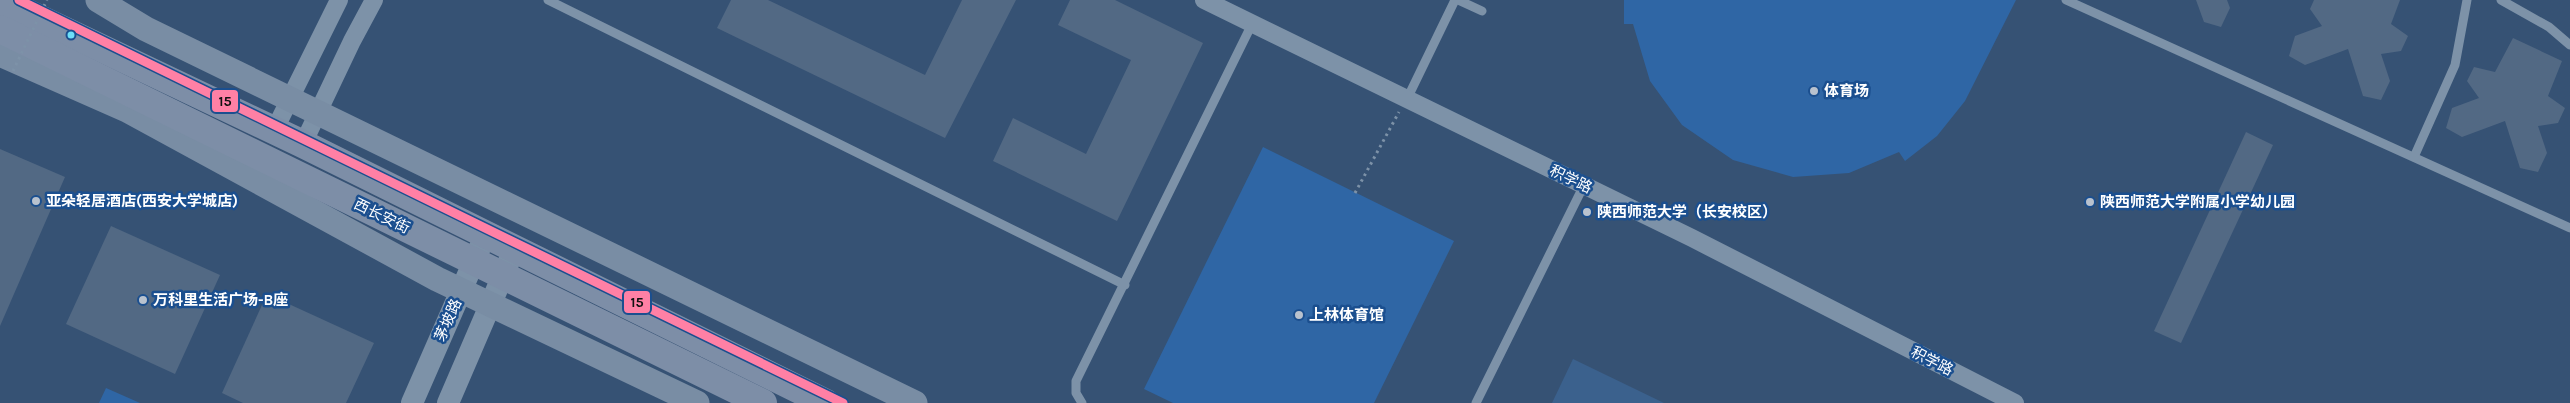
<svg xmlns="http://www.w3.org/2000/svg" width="2570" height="403" font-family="Karla,'Noto Sans SC',sans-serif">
  <rect width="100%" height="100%" fill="#365274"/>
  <g fill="#2f66a5">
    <polygon points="1624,0 2016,0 1965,101 1937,136 1905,161 1899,152 1849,173 1793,177 1733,160 1682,125 1650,81 1633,24 1624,24"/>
    <polygon points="1263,147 1454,241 1374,403 1173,403 1144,389"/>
    <polygon points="106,388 140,403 99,403"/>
  </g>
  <polygon fill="#3b618d" points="1573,359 1664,403 1552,403"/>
  <g fill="#526984">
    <polygon points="731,0 768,0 925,75 962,0 1016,0 945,138 717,28"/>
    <polygon points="1070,0 1115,0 1203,43 1117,221 993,161 1013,118 1086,154 1131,60 1058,25"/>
    <polygon points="2196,0 2227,0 2230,8 2221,27 2204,22"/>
    <polygon points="2314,0 2400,0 2391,24 2408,36 2401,51 2381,54 2390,81 2381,100 2363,96 2348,49 2305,65 2289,56 2295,36 2322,26 2310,9"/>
    <polygon points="2513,38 2562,61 2548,96 2565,108 2558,123 2538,126 2547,153 2538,172 2520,168 2505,121 2462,137 2446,128 2452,108 2479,98 2467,81 2474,67 2495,72"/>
    <polygon points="2246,132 2273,145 2181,343 2154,331"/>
    <polygon points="0,149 65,177 0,326"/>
    <polygon points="111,226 220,275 175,374 66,324"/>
    <polygon points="267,294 374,343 346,403 243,403 222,393"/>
  </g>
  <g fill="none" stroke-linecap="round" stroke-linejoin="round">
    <polyline stroke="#7d92a8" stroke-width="3" stroke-dasharray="2.5 4" stroke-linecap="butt" points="1355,193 1399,112"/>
    <g stroke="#7d92a8" stroke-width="9">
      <polyline points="548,0 1125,285"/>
      <polyline points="1458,0 1482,11"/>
      <polyline points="2066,0 2570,228"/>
      <polyline points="2501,0 2549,27 2570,45"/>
      <polyline points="1407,99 1455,0"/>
      <polyline points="2414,157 2455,65 2467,0"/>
      <polyline points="1082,403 1076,393 1076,381 1252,24"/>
      <polyline points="1476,403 1584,185"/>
    </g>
    <g stroke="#7d92a8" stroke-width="18">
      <polyline points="1204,0 1692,238 2015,403"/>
      <polyline points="274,131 339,0"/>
      <polyline points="303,144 352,41 374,0"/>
    </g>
    <g stroke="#7d92a8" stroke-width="22">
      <polyline points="412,403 485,236"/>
      <polyline points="448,403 510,259"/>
    </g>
    <g stroke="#798da4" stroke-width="25">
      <polyline points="98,0 146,29 915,403"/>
      <polyline points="0,54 127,110 437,279 697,403"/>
    </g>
    <g stroke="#7d8ea7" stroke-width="28">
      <polyline points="0,0 303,144 826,403"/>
      <polyline points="0,29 763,403"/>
    </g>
    <polyline stroke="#7d92a8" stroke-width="3" stroke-dasharray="2.5 4" stroke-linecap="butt" points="13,71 47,0"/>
    <g stroke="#1b4f8f" stroke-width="12">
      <polyline id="metro-1" points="19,0 843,403"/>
    </g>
    <use href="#metro-1" stroke="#ff80a5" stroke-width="9"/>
  </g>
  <circle fill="#6ddff8" stroke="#1b4f8f" stroke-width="2" cx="71" cy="35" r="4.5"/>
  <g fill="#b9c2ce" stroke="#1b4f8f" stroke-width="2">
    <circle cx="1814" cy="91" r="5"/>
    <circle cx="36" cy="201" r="5"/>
    <circle cx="2090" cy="202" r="5"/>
    <circle cx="1587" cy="212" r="5"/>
    <circle cx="143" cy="300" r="5"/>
    <circle cx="1299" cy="315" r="5"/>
  </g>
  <g text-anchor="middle" stroke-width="5" stroke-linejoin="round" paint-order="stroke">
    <g font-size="15" font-weight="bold" fill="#fff" stroke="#1b4f8f" text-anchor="start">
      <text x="1824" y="96">体育场</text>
      <text x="46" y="206">亚朵轻居酒店(西安大学城店)</text>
      <text x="2100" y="207">陕西师范大学附属小学幼儿园</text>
      <text x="1597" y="217">陕西师范大学（长安校区）</text>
      <text x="153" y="305">万科里生活广场-B座</text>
      <text x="1309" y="320">上林体育馆</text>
    </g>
    <g font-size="15" fill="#fff" stroke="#1b4f8f">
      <text transform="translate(1571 179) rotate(26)" y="5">积学路</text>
      <text transform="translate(382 216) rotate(26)" y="5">西长安街</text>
      <text transform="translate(448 320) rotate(-66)" y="5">茅坡路</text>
      <text transform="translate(1932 361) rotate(27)" y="5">积学路</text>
    </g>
  </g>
  <g stroke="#1b4f8f" stroke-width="2">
    <rect x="211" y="89" width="28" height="24" rx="5" fill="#ff80a5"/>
    <rect x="623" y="290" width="28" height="24" rx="5" fill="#ff80a5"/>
  </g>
  <g font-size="14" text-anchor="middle" font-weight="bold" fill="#111">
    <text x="225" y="106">15</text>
    <text x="637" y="307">15</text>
  </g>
</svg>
